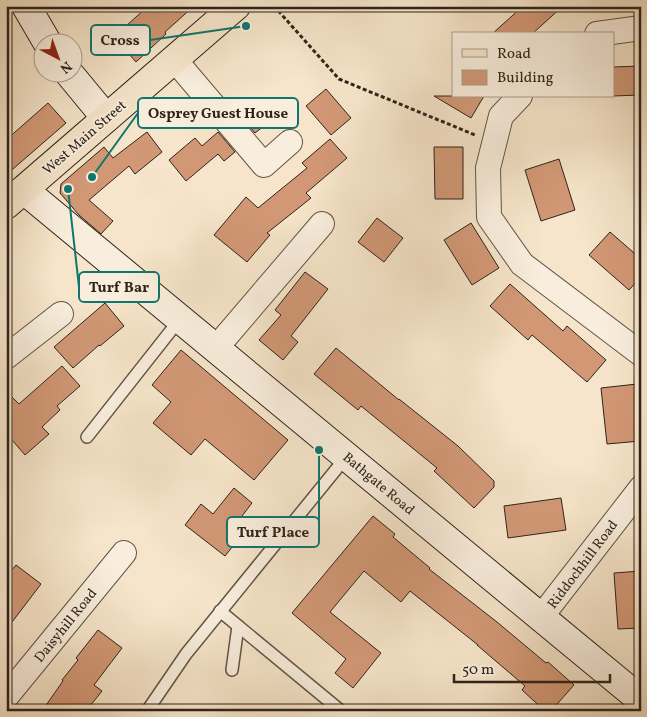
<svg xmlns="http://www.w3.org/2000/svg" width="647" height="717" font-family="Vollkorn,serif">
  <rect width="100%" height="100%" fill="#f6e5ca"/>
  <filter id="stains"><feTurbulence type="fractalNoise" baseFrequency=".004" numOctaves="4"/><feColorMatrix values="0 0 0 0 .2 0 0 0 0 .09 0 0 0 0 .02 0 0 0 .5 -.17"/></filter>
  <radialGradient id="worn" r=".72"><stop offset=".6" stop-color="#630" stop-opacity="0"/><stop offset="1" stop-color="#630" stop-opacity=".3"/></radialGradient>
  <g fill="#d29876" stroke="#2e231b">
    <polygon points="148,6 194,6 165,32 166,34 136,62 114,37"/>
    <polygon points="523,6 563,6 532,34 492,34"/>
    <polygon points="641,66 641,95 613,96 613,67"/>
    <polygon points="326,89 351,118 331,135 306,106"/>
    <polygon points="434,96 484,96 471,118"/>
    <polygon points="48,103 66,123 6,175 6,140"/>
    <polygon points="247,107 264,126 255,133 239,114"/>
    <polygon points="147,132 162,152 135,174 129,166 89,200 113,221 101,234 79,215 60,193 61,184 104,147 113,158"/>
    <polygon points="218,132 235,152 224,161 218,154 186,181 169,160 195,138 202,146"/>
    <polygon points="330,139 347,158 306,193 311,198 267,233 270,235 247,262 214,235 246,197 258,208 307,168 302,163"/>
    <polygon points="434,147 463,147 463,199 435,199"/>
    <polygon points="559,159 575,210 541,221 525,170"/>
    <polygon points="377,218 403,238 384,262 358,242"/>
    <polygon points="471,223 499,268 472,285 444,240"/>
    <polygon points="610,232 641,259 641,277 629,290 589,255"/>
    <polygon points="305,272 328,289 291,336 298,342 283,360 259,340 281,315 275,310"/>
    <polygon points="510,284 563,331 567,326 606,360 587,382 532,335 528,340 490,306"/>
    <polygon points="105,303 124,326 100,346 99,345 73,368 54,347"/>
    <polygon points="336,348 399,400 399,399 458,446 494,481 494,487 474,508 434,471 437,468 361,406 358,410 314,374"/>
    <polygon points="181,350 288,440 254,480 205,439 191,455 153,423 171,402 152,385"/>
    <polygon points="62,366 80,386 57,406 60,410 42,427 49,434 25,455 6,433 6,391 19,404"/>
    <polygon points="637,384 641,421 641,441 607,444 601,388"/>
    <polygon points="234,488 252,503 232,529 241,536 225,556 185,525 201,504 213,514"/>
    <polygon points="561,498 566,530 508,538 504,506"/>
    <polygon points="373,516 395,534 393,537 430,568 429,569 497,622 546,663 548,662 574,685 551,711 545,711 522,690 525,686 477,645 478,645 410,591 401,602 364,571 330,612 381,653 353,688 335,673 346,659 292,613"/>
    <polygon points="16,565 41,584 6,630 6,577"/>
    <polygon points="641,571 641,628 618,629 614,573"/>
    <polygon points="98,630 122,648 94,685 102,691 86,711 42,711 63,681 62,680 78,660 76,658"/>
  </g>
  <g fill="none" stroke-linecap="round" stroke-linejoin="round">
    <g stroke="#605447" stroke-width="14">
      <g id="lane">
        <polyline points="87,437 180,319"/>
        <polyline points="220,611 341,711"/>
        <polyline points="232,670 238,626"/>
        <polyline points="147,711 186,654 347,456"/>
      </g>
    </g>
    <g stroke="#605447" stroke-width="26">
      <g id="street">
        <polyline points="597,34 641,28"/>
        <polyline points="174,59 264,165 290,142"/>
        <polyline points="520,96 501,116 488,168 489,217 522,264 641,354"/>
        <polyline points="216,348 322,224"/>
        <polyline points="6,357 61,314"/>
        <polyline points="541,617 641,488"/>
        <polyline points="6,697 124,553"/>
      </g>
    </g>
    <g stroke="#2e231b" stroke-width="30">
      <g id="secondary">
        <polyline points="26,6 47,42"/>
        <polyline points="68,72 106,118"/>
        <polyline points="24,190 641,700"/>
      </g>
    </g>
    <g stroke="#2e231b" stroke-width="30">
      <polyline id="primary" points="6,205 236,6"/>
    </g>
    <polyline stroke="#2e231b" stroke-width="3" stroke-dasharray="4 2.5" stroke-linecap="butt" points="274,6 339,79 475,135"/>
    <use href="#lane" stroke="#f9eedd" stroke-width="11"/>
    <use href="#street" stroke="#f9eedd" stroke-width="24"/>
    <use href="#secondary" stroke="#f9eedd" stroke-width="28"/>
    <use href="#primary" stroke="#f6e5ca" stroke-width="28"/>
  </g>
  <g text-anchor="middle" stroke-width="4" stroke-linejoin="round" paint-order="stroke">
    <g font-size="14" fill="#2e231b" stroke="#f9eedd">
      <text transform="translate(84 137) rotate(-41)" y="5">West Main Street</text>
      <text transform="translate(379 483) rotate(40)" y="5">Bathgate Road</text>
      <text transform="translate(582 564) rotate(-53)" y="5">Riddochhill Road</text>
      <text transform="translate(65 625) rotate(-51)" y="5">Daisyhill Road</text>
    </g>
  </g>
  <path fill="none" stroke="#0f766e" stroke-width="2" d="M246 26L150 40M92 177L138 113M68 189L79 287M319 450L319 532"/>
  <g fill="#0f766e" stroke="#f9eedd" stroke-width="2">
    <circle cx="246" cy="26" r="5"/>
    <circle cx="92" cy="177" r="5"/>
    <circle cx="68" cy="189" r="5"/>
    <circle cx="319" cy="450" r="5"/>
  </g>
  <g fill="#f9eedd" stroke="#0f766e" stroke-width="2">
    <rect x="91" y="25" width="59" height="30" rx="5"/>
    <rect x="138" y="98" width="160" height="30" rx="5"/>
    <rect x="79" y="272" width="80" height="30" rx="5"/>
    <rect x="227" y="517" width="92" height="30" rx="5"/>
  </g>
  <g font-size="15" text-anchor="middle" font-weight="bold" fill="#2e231b">
    <text x="120" y="45">Cross</text>
    <text x="218" y="118">Osprey Guest House</text>
    <text x="119" y="292">Turf Bar</text>
    <text x="273" y="537">Turf Place</text>
  </g>
  <rect width="647" height="717" fill="none" stroke="#f6e5ca" stroke-width="25"/>
  <rect x="8" y="8" width="632" height="702" fill="none" stroke="#2e231b" stroke-width="2.5"/>
  <rect x="12" y="12" width="622" height="692" fill="none" stroke="#2e231b"/>
  <rect x="452" y="32" width="162" height="65" fill="#f9eedd" stroke="#a89d8f"/>
  <rect x="462" y="49" width="25" height="8" fill="#f6e5ca" stroke="#a89d8f"/>
  <text x="497" y="58" font-size="15" fill="#2e231b">Road</text>
  <rect x="462" y="70" width="25" height="15" fill="#d29876" stroke="#a89d8f"/>
  <text x="497" y="82" font-size="15" fill="#2e231b">Building</text>
  <g transform="translate(58 58) rotate(139)"><circle r="24" fill="#f9eedd" stroke="#a89d8f"/>
  <path d="M0-4L9 19L0 12L-9 19Z" fill="#8f2418"/>
  <text y="-8" font-size="14" font-weight="bold" text-anchor="middle" fill="#2e231b">N</text>
  </g>
  <path d="M454 674v8h156v-8" fill="none" stroke="#2e231b" stroke-width="2.5"/>
  <text x="462" y="674" font-size="15" fill="#2e231b" stroke="#f9eedd" stroke-width="4" paint-order="stroke">50 m</text>
  <rect width="100%" height="100%" filter="url(#stains)"/>
  <rect width="100%" height="100%" fill="url(#worn)"/>
</svg>
